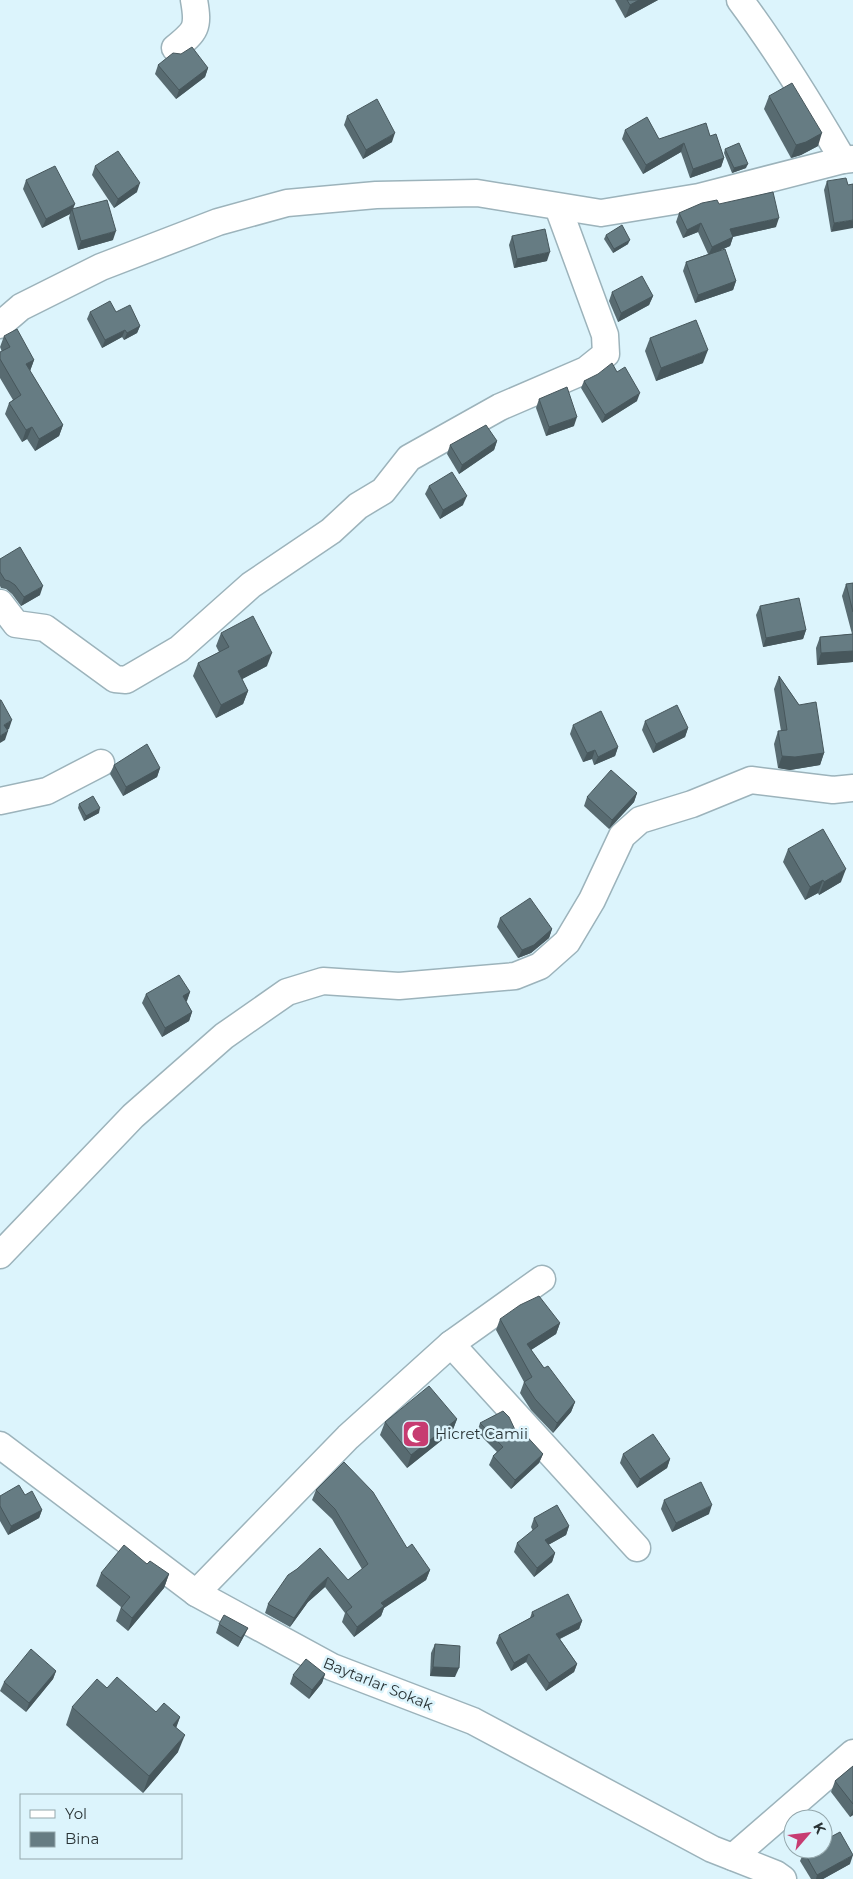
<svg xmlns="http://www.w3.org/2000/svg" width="853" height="1879" font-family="Montserrat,sans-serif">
  <rect width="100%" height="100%" fill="#dcf4fc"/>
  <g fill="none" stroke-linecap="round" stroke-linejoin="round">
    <g stroke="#9cb3bb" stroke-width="29">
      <g id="minor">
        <path d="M740,0c38,51 71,105 103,160"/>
        <path d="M175,48c21,-17 24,-20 19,-48"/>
        <polyline points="0,325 21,307 101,267 218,222 287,203 376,195 477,193 601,213 699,197 843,160 853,159"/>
        <polyline points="0,603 16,624 45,628 115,679 126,680 179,649 251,585 331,531 358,506 383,491 409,458 500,407 586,370 606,354 605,335 558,207"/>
        <polyline points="0,801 47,791 101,763"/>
        <polyline points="0,1255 133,1116 224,1036 287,992 323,981 399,986 515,976 540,966 567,942 592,900 622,836 640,820 692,804 751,780 833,790 853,788"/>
        <polyline points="451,1344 637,1548"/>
        <polyline points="0,1445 196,1593 332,1667 473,1721 712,1849 776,1874 783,1879"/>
        <polyline points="196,1593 348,1437 451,1344 542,1279"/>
        <polyline points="733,1857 853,1753"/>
      </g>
    </g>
    <use href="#minor" stroke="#fff" stroke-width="26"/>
  </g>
  <g fill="#586b71">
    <polygon points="615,0 658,0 625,18"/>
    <polygon points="158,65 208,68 205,77 176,99 155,74"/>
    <polygon points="769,96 818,146 801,155 791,158 764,109"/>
    <polygon points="347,116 392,142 363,159 344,125"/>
    <polygon points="625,130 659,139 710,136 724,158 721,167 690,178 681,152 643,174 622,139"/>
    <polygon points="725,149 746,168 732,173 724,153"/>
    <polygon points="95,166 137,192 114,208 92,175"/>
    <polygon points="26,180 75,204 73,209 113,240 78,250 69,218 70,214 42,228 23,189"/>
    <polygon points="827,181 848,185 853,184 831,232 824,190"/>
    <polygon points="719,204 776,227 733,237 730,246 720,250 736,281 733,290 695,303 683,271 686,262 708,254 698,232 683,238 676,222 679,213"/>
    <polygon points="606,235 628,244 613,253 604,239"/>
    <polygon points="512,236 547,261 514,268 509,245"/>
    <polygon points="612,292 653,296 649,305 618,322 609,301"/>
    <polygon points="90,312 140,326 137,333 124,340 122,337 102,348 87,319"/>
    <polygon points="4,336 34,360 30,371 63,425 59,436 35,451 27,439 22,442 5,414 9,403 13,400 0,378 0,352 2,352 0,347"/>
    <polygon points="650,338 703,363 656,381 645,351"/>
    <polygon points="617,372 637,401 602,423 581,388 584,381"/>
    <polygon points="539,399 574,426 546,436 536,408"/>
    <polygon points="497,441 494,450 459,474 447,454 450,445"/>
    <polygon points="429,486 463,505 440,519 425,494"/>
    <polygon points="0,559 40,595 21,606 12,594 6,589 1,588 0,586"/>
    <polygon points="853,583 853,662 817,665 816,648 820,637 852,634 842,596 846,584"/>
    <polygon points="760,606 806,630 803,639 763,647 756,615"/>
    <polygon points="221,633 267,666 242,679 248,691 243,704 216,718 193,676 198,663 219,652 216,646"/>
    <polygon points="779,676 799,705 824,753 820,765 790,770 778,768 774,744 778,731 781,731 774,689"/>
    <polygon points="645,721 688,728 685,737 653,753 642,730"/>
    <polygon points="573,725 618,747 615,756 594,765 592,759 583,762 570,734"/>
    <polygon points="114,765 160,768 157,777 123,796 110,774"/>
    <polygon points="637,793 634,802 609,829 584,806 587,797"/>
    <polygon points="79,804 99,813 84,821 78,808"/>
    <polygon points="788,849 841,882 819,895 818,893 805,900 783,862"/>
    <polygon points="500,918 552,929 549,938 531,953 518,958 497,927"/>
    <polygon points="190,992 186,1002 192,1012 189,1021 162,1037 142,1003 146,994"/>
    <polygon points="500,1319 560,1323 556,1334 531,1350 544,1368 575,1402 571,1412 553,1433 531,1410 520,1393 524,1382 496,1330"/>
    <polygon points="457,1419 452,1432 407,1468 380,1435 385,1422"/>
    <polygon points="480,1423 517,1434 543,1454 539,1463 511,1489 489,1465 493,1456 497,1452 477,1432"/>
    <polygon points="623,1454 670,1459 667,1468 637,1488 620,1463"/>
    <polygon points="316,1490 407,1548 430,1570 426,1580 384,1608 381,1616 354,1637 342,1622 345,1613 325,1587 308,1602 290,1627 265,1613 268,1604 297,1569 348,1580 362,1569 332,1519 312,1500"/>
    <polygon points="25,1495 42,1510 39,1518 8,1535 0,1521 0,1496"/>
    <polygon points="664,1500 709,1514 672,1532 661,1509"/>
    <polygon points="534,1518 569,1526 566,1535 548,1545 555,1553 552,1562 534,1577 514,1552 517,1543 533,1531 531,1527"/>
    <polygon points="147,1564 169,1574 164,1588 128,1631 116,1621 121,1607 96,1586 101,1573"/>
    <polygon points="532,1612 582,1621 579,1629 560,1639 577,1664 574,1672 546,1691 526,1662 511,1671 496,1643 499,1635 530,1618"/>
    <polygon points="219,1624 248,1628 244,1636 238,1647 216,1633"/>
    <polygon points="435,1644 455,1677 430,1676 431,1653"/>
    <polygon points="56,1671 53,1679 26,1712 0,1691 4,1682"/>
    <polygon points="325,1674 322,1683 309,1699 290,1684 293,1675"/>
    <polygon points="107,1688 156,1712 180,1717 176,1727 178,1752 143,1793 66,1725 72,1707"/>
    <polygon points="853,1766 853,1815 850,1817 831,1792 835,1781"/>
    <polygon points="804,1852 850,1864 823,1879 811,1879 800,1861"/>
  </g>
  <g fill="#47575c">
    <polygon points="639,0 658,0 625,18 630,5"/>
    <polygon points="208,68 205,77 176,99 179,90"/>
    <polygon points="395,133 392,142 363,159 366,150"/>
    <polygon points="822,133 818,146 801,155 791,158 796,145"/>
    <polygon points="684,143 681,152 643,174 646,165"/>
    <polygon points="724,158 721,167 690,178 693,169"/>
    <polygon points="748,164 746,168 732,173 734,168"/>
    <polygon points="140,183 137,192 114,208 118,199"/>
    <polygon points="75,204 70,214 42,228 46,219"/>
    <polygon points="779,218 776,227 727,238 730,229"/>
    <polygon points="853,220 853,228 831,232 834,223"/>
    <polygon points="701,223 698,232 683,238 687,230"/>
    <polygon points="116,231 113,240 78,250 81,241"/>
    <polygon points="733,237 730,246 708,256 712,247"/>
    <polygon points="630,240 628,244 613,253 614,249"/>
    <polygon points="550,252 547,261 514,268 517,259"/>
    <polygon points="736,281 733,290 695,303 698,295"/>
    <polygon points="653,296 649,305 618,322 621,313"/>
    <polygon points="140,326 137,333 124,340 127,333"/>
    <polygon points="125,330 122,337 102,348 105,340"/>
    <polygon points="708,350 703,363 656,381 661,368"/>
    <polygon points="34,360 30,371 26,364"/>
    <polygon points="640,393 637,401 602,423 605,415"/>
    <polygon points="577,417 574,426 546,436 549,427"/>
    <polygon points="63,425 59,436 35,451 39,439"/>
    <polygon points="32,427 27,439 22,442 26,430"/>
    <polygon points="497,441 494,450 459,474 462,465"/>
    <polygon points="467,496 463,505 440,519 443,510"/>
    <polygon points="43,586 40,595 21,606 24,597"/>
    <polygon points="806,630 803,639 763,647 766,638"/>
    <polygon points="853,651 853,662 817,665 821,653"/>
    <polygon points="272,653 267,666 233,684 238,671"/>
    <polygon points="248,691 243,704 216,718 221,705"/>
    <polygon points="12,720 9,729 1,734 4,725"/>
    <polygon points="688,728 685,737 653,753 656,744"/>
    <polygon points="8,731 5,740 0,743 0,736"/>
    <polygon points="618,747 615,756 594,765 598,757"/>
    <polygon points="595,750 592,759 583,762 587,753"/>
    <polygon points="824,753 820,765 790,770 778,768 782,756"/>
    <polygon points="160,768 157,777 123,796 126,787"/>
    <polygon points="637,793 634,802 609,829 612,820"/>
    <polygon points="100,808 99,813 84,821 86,816"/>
    <polygon points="846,869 841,882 819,895 824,882"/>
    <polygon points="823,880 818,893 805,900 810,887"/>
    <polygon points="552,929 549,938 531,953 518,958 522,950"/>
    <polygon points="190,992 187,1001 180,1005 183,996"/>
    <polygon points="192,1012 189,1021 162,1037 165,1028"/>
    <polygon points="560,1323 556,1334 523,1355 527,1344"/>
    <polygon points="575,1402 571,1412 553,1433 557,1423"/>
    <polygon points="457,1419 452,1432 407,1468 411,1455"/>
    <polygon points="543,1454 539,1463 511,1489 515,1480"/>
    <polygon points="670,1459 667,1468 637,1488 640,1479"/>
    <polygon points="712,1505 709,1514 672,1532 676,1523"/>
    <polygon points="42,1510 39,1518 8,1535 11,1526"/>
    <polygon points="569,1526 566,1535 541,1549 545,1540"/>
    <polygon points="555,1553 552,1562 534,1577 537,1568"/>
    <polygon points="430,1570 426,1580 384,1608 381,1616 354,1637 357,1627 381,1603"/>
    <polygon points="169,1574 164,1588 128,1631 132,1618"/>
    <polygon points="328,1577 325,1587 308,1602 290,1627 294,1618 312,1592"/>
    <polygon points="582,1621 579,1629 553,1642 556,1634"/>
    <polygon points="248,1628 244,1636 238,1647 241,1638"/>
    <polygon points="529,1654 526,1662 511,1671 514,1663"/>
    <polygon points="577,1664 574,1672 546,1691 549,1683"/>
    <polygon points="433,1667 459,1668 455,1677 430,1676"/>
    <polygon points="56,1671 53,1679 26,1712 29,1703"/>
    <polygon points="325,1674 322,1683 309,1699 312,1690"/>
    <polygon points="180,1717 174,1734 173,1725"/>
    <polygon points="185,1735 178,1752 143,1793 149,1776"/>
    <polygon points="853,1809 853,1815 850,1817"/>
    <polygon points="853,1855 850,1864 823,1879 816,1879 817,1875"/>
  </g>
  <g fill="#667c83" stroke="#47575c">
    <polygon points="627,0 639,0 630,5"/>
    <polygon points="192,47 208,68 179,90 158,65 173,53 181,54"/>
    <polygon points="792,83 822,133 806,142 796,145 769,96"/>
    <polygon points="377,99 395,133 366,150 347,116"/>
    <polygon points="647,117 659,139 706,123 710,136 716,134 724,158 693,169 684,143 646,165 625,130"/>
    <polygon points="739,143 748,164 734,168 725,149"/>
    <polygon points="118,151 140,183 118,199 95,166"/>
    <polygon points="55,166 75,204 46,219 26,180"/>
    <polygon points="846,178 848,185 853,184 853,220 834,223 827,181"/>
    <polygon points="773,192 779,218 730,229 733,237 712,247 701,223 687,230 679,213 702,203 717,200 719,204"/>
    <polygon points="107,200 116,231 81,241 72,209"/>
    <polygon points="622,225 630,240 614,249 606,235"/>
    <polygon points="545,229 550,252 517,259 512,236"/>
    <polygon points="725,249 736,281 698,295 686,262"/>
    <polygon points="642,276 653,296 621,313 612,292"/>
    <polygon points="110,301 116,312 130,305 140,326 127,333 125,330 105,340 90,312"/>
    <polygon points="696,320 708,350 661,368 650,338"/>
    <polygon points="17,329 34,360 26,364 63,425 39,439 32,427 26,430 9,403 21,395 0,359 0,352 10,347 4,336"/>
    <polygon points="612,363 617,372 625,367 640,393 605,415 584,381 598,374"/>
    <polygon points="567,387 577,417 549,427 539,399"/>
    <polygon points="486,425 497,441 462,465 450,445"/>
    <polygon points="452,472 467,496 443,510 429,486"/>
    <polygon points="20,547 43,586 24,597 15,585 9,581 5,580 0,572 0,559"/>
    <polygon points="853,583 853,612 846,584"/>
    <polygon points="799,598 806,630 766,638 760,606"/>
    <polygon points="253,616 272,653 238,671 248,691 221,705 198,663 229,647 221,633"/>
    <polygon points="853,634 853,651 821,653 820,637"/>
    <polygon points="779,676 799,705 816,702 824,753 795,757 782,756 778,731 787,730"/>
    <polygon points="0,700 1,700 12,720 4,725 8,731 0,736"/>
    <polygon points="677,705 688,728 656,744 645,721"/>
    <polygon points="601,711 618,747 598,757 595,750 587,753 573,725"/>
    <polygon points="147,744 160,768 126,787 114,765"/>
    <polygon points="611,770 637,793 612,820 587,797"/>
    <polygon points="93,796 100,808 86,816 79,804"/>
    <polygon points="823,829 846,869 824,882 823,880 810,887 788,849"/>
    <polygon points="530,898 552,929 534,945 522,950 500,918"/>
    <polygon points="179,975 190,992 183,996 192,1012 165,1028 146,994"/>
    <polygon points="539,1296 560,1323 527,1344 544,1368 548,1366 575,1402 557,1423 535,1399 524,1382 532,1377 500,1319 520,1305"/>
    <polygon points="429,1386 457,1419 411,1455 385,1422"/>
    <polygon points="503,1411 509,1417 517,1434 521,1430 543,1454 515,1480 493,1456 503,1447 480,1423"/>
    <polygon points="653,1434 670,1459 640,1479 623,1454"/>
    <polygon points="344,1462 373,1492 407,1548 412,1544 430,1570 381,1603 384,1606 357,1627 346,1612 352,1607 328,1577 312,1592 294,1618 268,1604 288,1575 297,1569 320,1548 348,1580 368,1564 335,1509 316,1490"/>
    <polygon points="701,1482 712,1505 676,1523 664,1500"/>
    <polygon points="19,1485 25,1495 32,1491 42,1510 11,1526 0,1506 0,1496"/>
    <polygon points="557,1505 569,1526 545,1540 555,1553 537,1568 517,1543 538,1526 534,1518"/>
    <polygon points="124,1545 147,1564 150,1561 169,1574 132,1618 121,1608 130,1597 101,1573"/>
    <polygon points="568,1594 582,1621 556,1634 577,1664 549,1683 529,1654 514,1663 499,1635 534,1616 532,1612"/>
    <polygon points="224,1615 248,1628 241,1638 219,1624"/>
    <polygon points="435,1644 460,1646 459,1668 433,1667"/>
    <polygon points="31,1649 56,1671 29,1703 4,1682"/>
    <polygon points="306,1659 325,1674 312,1690 293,1675"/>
    <polygon points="117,1677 156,1712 164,1703 180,1717 173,1725 185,1735 149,1776 72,1707 97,1679 107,1688"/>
    <polygon points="853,1766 853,1804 835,1781"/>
    <polygon points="840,1832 853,1855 817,1875 804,1852 810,1849 823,1849 823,1841"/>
  </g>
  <defs>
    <g id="mosque-square" transform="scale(1.4375)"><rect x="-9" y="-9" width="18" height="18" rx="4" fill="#c73c71" stroke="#dcf4fc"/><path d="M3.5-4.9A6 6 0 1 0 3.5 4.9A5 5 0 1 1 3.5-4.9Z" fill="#fff"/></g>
  </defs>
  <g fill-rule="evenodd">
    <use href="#mosque-square" x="416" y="1434"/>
  </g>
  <g text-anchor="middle" stroke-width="5" stroke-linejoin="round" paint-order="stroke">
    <g font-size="15" fill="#293335" stroke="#dcf4fc" text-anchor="start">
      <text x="435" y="1439">Hicret Camii</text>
    </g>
    <g font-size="15" fill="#293335" stroke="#dcf4fc">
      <text transform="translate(378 1684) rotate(22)" y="5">Baytarlar Sokak</text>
    </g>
  </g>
  <rect x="20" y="1794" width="162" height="65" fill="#dcf4fc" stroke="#94a7ac"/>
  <rect x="30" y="1810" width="25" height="8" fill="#ffffff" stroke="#94a7ac"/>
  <text x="65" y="1819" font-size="15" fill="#293335">Yol</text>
  <rect x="30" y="1832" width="25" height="15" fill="#667c83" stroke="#94a7ac"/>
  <text x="65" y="1844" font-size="15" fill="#293335">Bina</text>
  <g transform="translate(808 1834) rotate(62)"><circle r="24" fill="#dcf4fc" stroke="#94a7ac"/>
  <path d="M0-4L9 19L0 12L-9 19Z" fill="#c73c71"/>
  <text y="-8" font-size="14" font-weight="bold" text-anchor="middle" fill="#293335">K</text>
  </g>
</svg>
